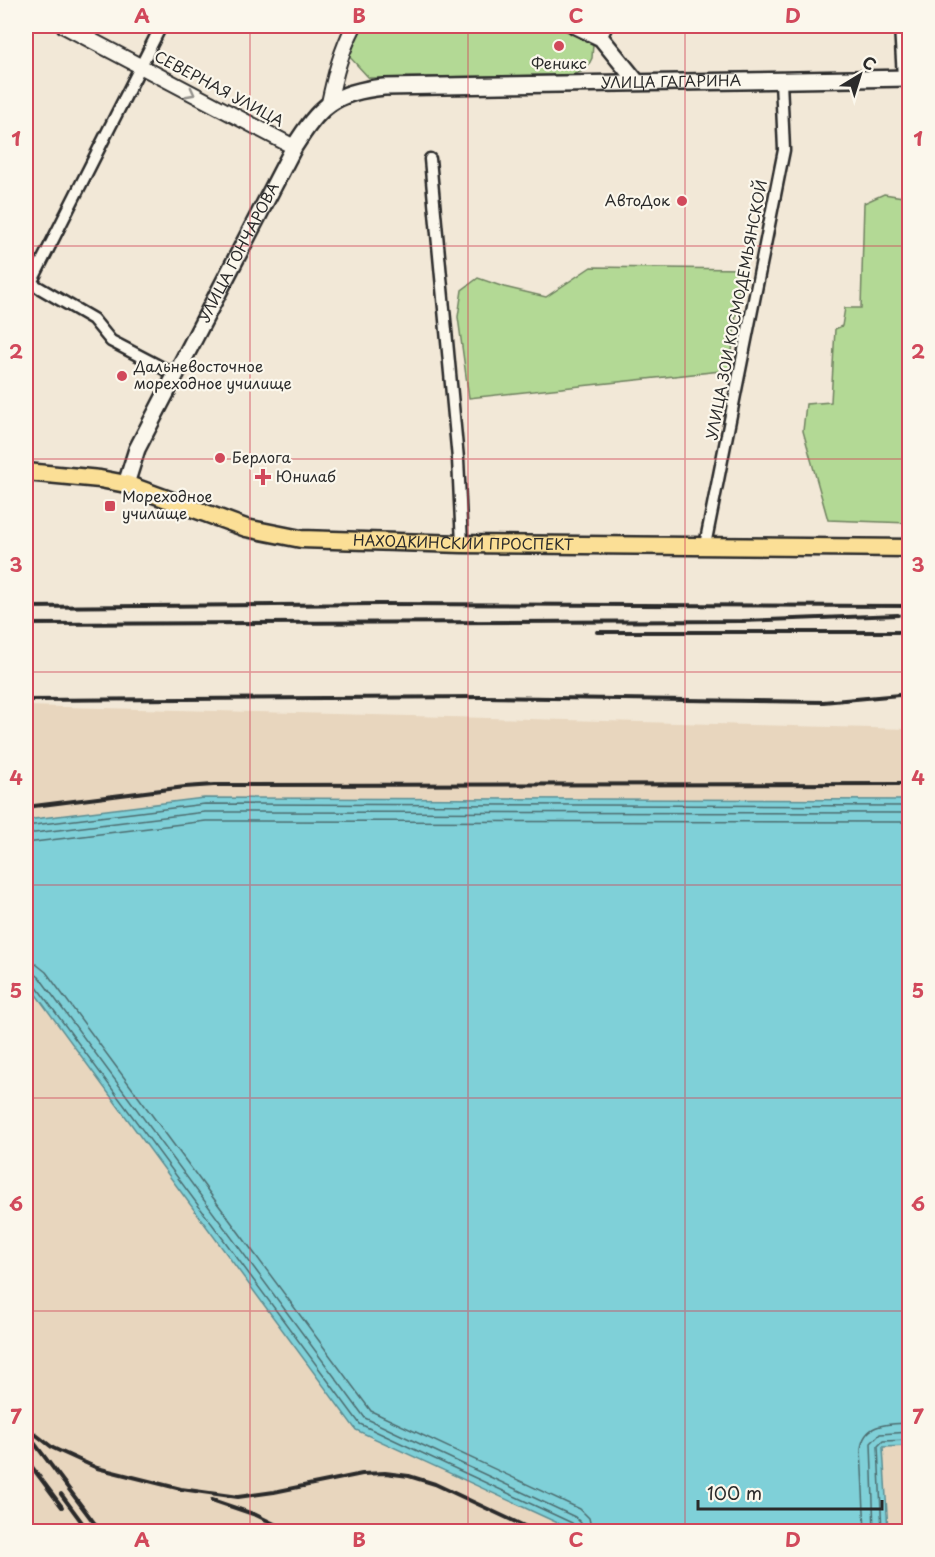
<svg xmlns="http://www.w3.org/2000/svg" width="935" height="1557" font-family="'Playpen Sans',sans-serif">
  <rect width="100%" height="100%" fill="#f2e8d7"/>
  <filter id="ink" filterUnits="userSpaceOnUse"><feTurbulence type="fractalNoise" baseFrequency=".0167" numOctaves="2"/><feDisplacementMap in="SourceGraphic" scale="12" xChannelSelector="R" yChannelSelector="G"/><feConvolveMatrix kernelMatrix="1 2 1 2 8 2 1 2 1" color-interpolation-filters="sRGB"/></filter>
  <g filter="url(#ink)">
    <g fill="#e8d6be">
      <polygon points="26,706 909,729 909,800 204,798 26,820"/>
      <polygon points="26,981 356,1430 575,1531 26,1531"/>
      <polygon points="909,1446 909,1531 888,1531 883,1447"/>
    </g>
    <g fill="#b3d995" stroke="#6f8260" stroke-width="1.5">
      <polygon points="361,26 556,26 593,44 592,58 586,70 572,75 369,78 346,53"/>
      <polygon points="884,194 909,198 909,523 828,520 803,431 806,404 831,402 835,329 842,326 845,308 861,308 864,203"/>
      <polygon points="591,267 741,269 730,370 469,398 458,317 462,290 478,278 504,287 546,297"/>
    </g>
    <polygon fill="#7fd0d8" stroke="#5d8e93" stroke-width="1.5" points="204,798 909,800 910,1446 883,1447 888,1531 575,1531 356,1430 26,981 26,820"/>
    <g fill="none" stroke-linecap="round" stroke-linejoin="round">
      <g stroke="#4d6d70" stroke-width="1.5">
        <polyline points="26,826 205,804 910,806"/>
        <polyline points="26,834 205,812 910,813"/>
        <polyline points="26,843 206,821 910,822"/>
        <polyline points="26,962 36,964 46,972 371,1411 580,1509 589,1518 592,1532"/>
        <polyline points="26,971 33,972 39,977 365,1418 575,1517 581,1523 583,1532"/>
        <polyline points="26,979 33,982 360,1424 572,1523 575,1527 576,1532"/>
        <path d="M865,1532l-4,-83c3,-27 28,-25 49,-26"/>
        <polyline points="874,1532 871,1443 880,1434 910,1432"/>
        <polyline points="882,1532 878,1446 883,1441 910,1440"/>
      </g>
      <g stroke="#2b2b2b" stroke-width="15">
        <g id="minor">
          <polyline points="900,26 903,78"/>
          <polyline points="601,38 607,26"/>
          <polyline points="430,159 458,459 462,544"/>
          <polyline points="26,280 93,319 111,341 176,375"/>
          <polyline points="31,283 161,26"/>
          <polyline points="705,545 784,150 781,81"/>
        </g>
      </g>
      <g stroke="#2b2b2b" stroke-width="18">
        <g id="tertiary">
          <polyline points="64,26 294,147"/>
          <path d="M329,103c6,-28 12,-52 25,-77"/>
        </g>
      </g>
      <g stroke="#2b2b2b" stroke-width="20">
        <g id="secondary">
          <polyline points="576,26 601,38 636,81"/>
          <path id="s1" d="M126,484l11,-35 157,-302c26,-41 40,-55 90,-60l526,-9"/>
        </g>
      </g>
      <g stroke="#2b2b2b" stroke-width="21">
        <g id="primary">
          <path id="s2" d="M26,472l74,7 26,5 120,44 55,11 161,5 448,4"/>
        </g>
      </g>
      <use href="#minor" stroke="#fbf7ec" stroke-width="10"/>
      <use href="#tertiary" stroke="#fbf7ec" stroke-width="14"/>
      <use href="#secondary" stroke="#fbf7ec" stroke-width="15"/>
      <use href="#primary" stroke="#fbdf96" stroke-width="16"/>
      <g stroke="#2b2b2b" stroke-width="4">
        <polyline points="26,607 380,604 910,606"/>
        <polyline points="26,624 742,621 898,615"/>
        <polyline points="597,632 910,632"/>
        <polyline points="26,700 483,697 823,702 910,694"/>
        <polyline points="26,807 185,787 214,785 910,784"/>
        <polyline points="26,1427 53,1448 97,1468 181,1489 238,1497 274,1492 362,1474 385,1473 409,1476 435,1484 537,1532"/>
        <polyline points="26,1432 101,1532"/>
        <polyline points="26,1459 62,1507"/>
        <polyline points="61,1494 89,1532"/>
        <polyline points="212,1500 256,1515 291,1532"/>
      </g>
    </g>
    <defs><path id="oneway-chevron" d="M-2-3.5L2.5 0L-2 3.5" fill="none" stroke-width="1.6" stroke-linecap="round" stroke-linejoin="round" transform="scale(1.5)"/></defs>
    <use stroke="#93918c" href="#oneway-chevron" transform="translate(191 93) rotate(28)"/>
  </g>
  <path fill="none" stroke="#d1495b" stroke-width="1.5" stroke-opacity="0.55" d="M250,26v1506M468,26v1506M685,26v1506M26,246h884M26,459h884M26,672h884M26,885h884M26,1098h884M26,1311h884"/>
  <g fill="#d1495b" stroke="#fbf7ec" stroke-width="2">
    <circle cx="559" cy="46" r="6"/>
    <circle cx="682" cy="201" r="6"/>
    <circle cx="122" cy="376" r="6"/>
    <circle cx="220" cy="458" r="6"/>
    <path d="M260 468h6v6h6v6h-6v6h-6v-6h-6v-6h6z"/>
    <rect x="104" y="500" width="12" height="12" rx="3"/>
  </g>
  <g text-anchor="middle" stroke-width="4.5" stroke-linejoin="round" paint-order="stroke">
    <g font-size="15" fill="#2b2b2b" stroke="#fbf7ec" text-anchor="start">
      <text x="559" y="69" text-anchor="middle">Феникс</text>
      <text x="670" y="206" text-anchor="end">АвтоДок</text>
      <text x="134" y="372">Дальневосточное<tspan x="134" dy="17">мореходное училище</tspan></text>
      <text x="232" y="463">Берлога</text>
      <text x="276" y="482">Юнилаб</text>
      <text x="122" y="502">Мореходное<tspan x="122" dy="17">училище</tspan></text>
    </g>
    <g font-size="15" fill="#2b2b2b" stroke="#fbf7ec">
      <text dy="5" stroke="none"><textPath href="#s1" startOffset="778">УЛИЦА ГАГАРИНА</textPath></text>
      <text transform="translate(219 89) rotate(28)" y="5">СЕВЕРНАЯ УЛИЦА</text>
      <text dy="5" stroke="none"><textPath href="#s1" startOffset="258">УЛИЦА ГОНЧАРОВА</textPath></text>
      <text transform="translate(737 310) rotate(-79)" y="5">УЛИЦА ЗОИ КОСМОДЕМЬЯНСКОЙ</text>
      <text dy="5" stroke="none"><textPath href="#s2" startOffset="447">НАХОДКИНСКИЙ ПРОСПЕКТ</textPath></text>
    </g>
  </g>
  <rect width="935" height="1557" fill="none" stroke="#fbf7ec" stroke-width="66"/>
  <g transform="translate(860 75) rotate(38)" stroke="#fbf7ec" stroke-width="4.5" paint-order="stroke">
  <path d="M0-4.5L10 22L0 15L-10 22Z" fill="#2b2b2b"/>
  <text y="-9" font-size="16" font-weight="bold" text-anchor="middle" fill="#2b2b2b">С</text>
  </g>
  <path d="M698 1500v9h184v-9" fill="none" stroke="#2b2b2b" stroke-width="3"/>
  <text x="707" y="1500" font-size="18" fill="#2b2b2b" stroke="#fbf7ec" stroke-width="4.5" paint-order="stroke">100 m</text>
  <rect x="33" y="33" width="869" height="1491" fill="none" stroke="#d1495b" stroke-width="2"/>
  <g font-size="20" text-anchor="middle" font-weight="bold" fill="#d1495b">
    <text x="142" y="23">A</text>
    <text x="359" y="23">B</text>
    <text x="576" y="23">C</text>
    <text x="793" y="23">D</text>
    <text x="16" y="146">1</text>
    <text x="918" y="146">1</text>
    <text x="16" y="359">2</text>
    <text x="918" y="359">2</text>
    <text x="16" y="572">3</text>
    <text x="918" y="572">3</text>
    <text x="16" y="785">4</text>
    <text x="918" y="785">4</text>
    <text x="16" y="998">5</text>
    <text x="918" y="998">5</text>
    <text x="16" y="1211">6</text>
    <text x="918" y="1211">6</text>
    <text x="16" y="1424">7</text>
    <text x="918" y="1424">7</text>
    <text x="142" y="1547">A</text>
    <text x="359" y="1547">B</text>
    <text x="576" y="1547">C</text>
    <text x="793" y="1547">D</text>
  </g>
</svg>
